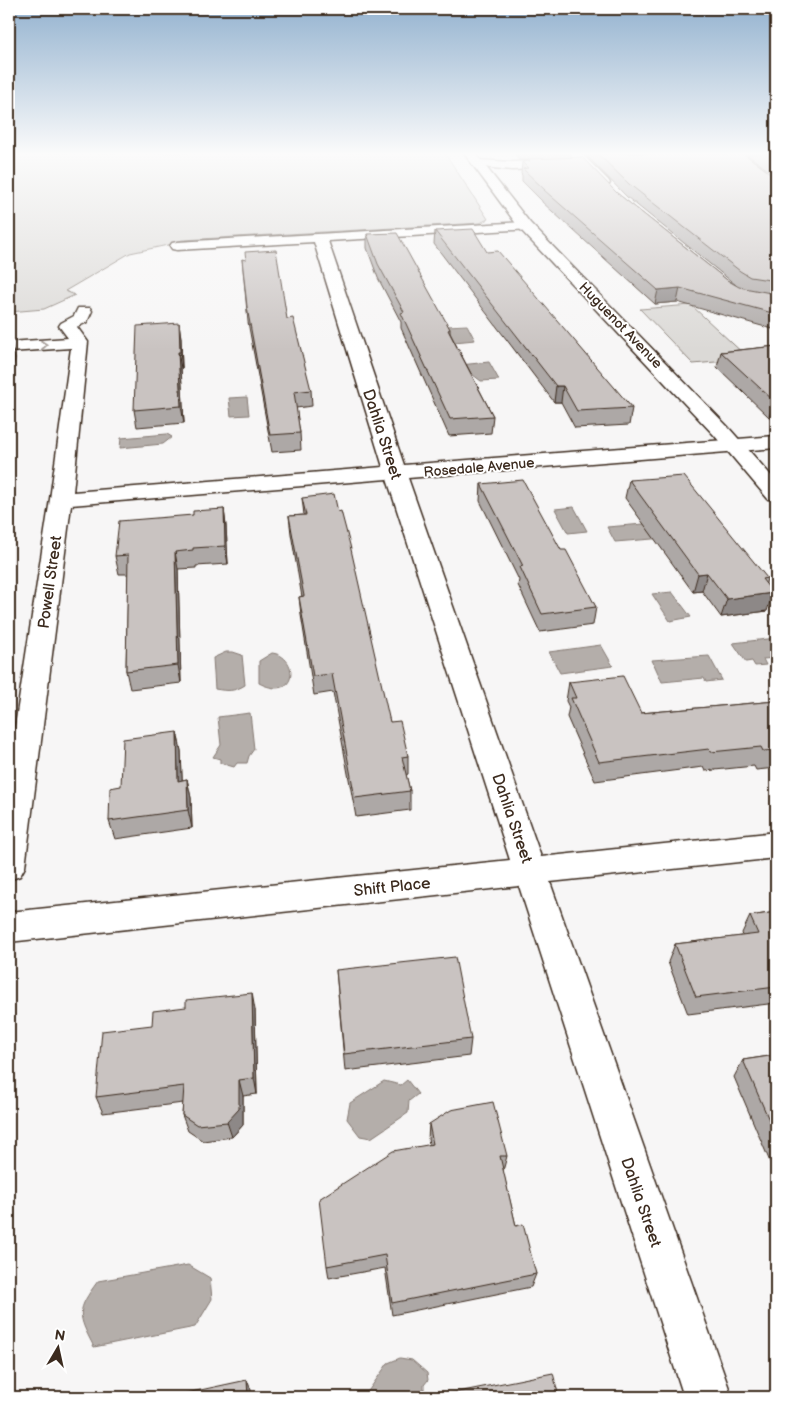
<svg xmlns="http://www.w3.org/2000/svg" width="785" height="1406" font-family="'Balsamiq Sans',sans-serif">
  <rect width="100%" height="100%" fill="#f7f6f6"/>
  <filter id="ink" filterUnits="userSpaceOnUse"><feTurbulence type="fractalNoise" baseFrequency=".02" numOctaves="2"/><feDisplacementMap in="SourceGraphic" scale="10" xChannelSelector="R" yChannelSelector="G"/><feConvolveMatrix kernelMatrix="1 2 1 2 8 2 1 2 1" color-interpolation-filters="sRGB"/></filter>
  <g filter="url(#ink)">
    <g fill="#dbd9d6" stroke="#8b827a">
      <polygon points="9,153 445,153 488,219 480,223 182,240 168,245 130,253 65,291 75,295 44,309 9,312"/>
      <polygon points="691,305 746,356 738,360 693,364 640,309"/>
    </g>
    <g fill="#b4aeaa" stroke="#847972">
      <polygon points="467,325 475,340 454,342 447,326"/>
      <polygon points="489,362 499,380 481,381 460,365"/>
      <polygon points="247,397 249,415 231,416 229,398"/>
      <polygon points="167,434 172,437 163,444 120,448 121,438"/>
      <polygon points="574,507 587,531 568,533 555,509"/>
      <polygon points="656,523 665,538 615,542 607,527"/>
      <polygon points="672,592 691,617 670,621 652,594"/>
      <polygon points="776,638 776,658 763,659 766,665 755,666 752,661 746,662 733,643"/>
      <polygon points="601,645 613,666 560,673 549,652"/>
      <path d="M226,652h7l9,3 3,30c-11,7 -18,6 -30,4l-2,-31z"/>
      <path d="M272,653c28,3 26,50 -13,30v-22z"/>
      <polygon points="709,656 722,680 706,682 704,678 662,682 652,660"/>
      <polygon points="250,713 254,749 249,756 247,763 237,763 234,767 220,763 220,759 213,757 221,745 218,717"/>
      <polygon points="407,1080 418,1094 409,1101 408,1113 371,1138 360,1136 347,1119 350,1103 384,1081 401,1085"/>
      <path d="M188,1265l22,13 2,21 -17,28 -101,20c-17,-33 -18,-36 4,-66z"/>
      <polygon points="400,1358 412,1360 427,1373 428,1380 424,1385 424,1397 364,1397 388,1363"/>
    </g>
    <g fill="none" stroke-linecap="round" stroke-linejoin="round">
      <g stroke="#3b2a1e" stroke-width="3">
        <g id="minor">
          <polygon points="569,153 581,153 608,180 610,183 608,186 600,186"/>
          <polygon points="478,160 512,162 559,160 565,164 559,168 512,170 474,166 472,164"/>
          <polygon points="525,222 532,226 530,229 328,241 404,465 776,436 776,448 408,478 541,857 776,832 776,858 550,882 732,1397 684,1397 519,886 9,942 9,912 510,860 387,479 71,505 25,867 20,876 9,880 9,765 50,499 71,348 9,352 9,342 68,338 59,326 61,323 74,316 78,308 90,308 92,311 87,322 77,327 88,342 73,492 383,467 314,242 177,250 172,249 170,246 172,243 177,242"/>
        </g>
      </g>
      <g stroke="#3b2a1e" stroke-width="3">
        <polygon id="tertiary" points="464,153 475,153 530,223 728,427 776,481 776,500 768,499 714,435 520,229"/>
      </g>
      <use href="#minor" fill="#fff" fill-rule="evenodd"/>
      <use href="#tertiary" fill="#fff" fill-rule="evenodd"/>
    </g>
    <g fill="#ada8a6" stroke="#3b2a1e">
      <polygon points="514,153 571,153 571,157 617,193 727,280 736,285 627,197 584,153 743,153 774,176 776,176 776,330 677,302 655,304 542,202 542,201 522,181 522,175 521,174 522,162 528,161 528,160 519,160"/>
      <polygon points="745,153 776,153 776,176"/>
      <polygon points="435,231 487,252 632,408 629,425 575,428 561,402 554,402 434,244"/>
      <polygon points="367,234 450,329 450,333 493,416 491,433 449,436 401,328 401,322 378,278 367,248"/>
      <polygon points="242,259 311,390 312,406 296,408 300,433 301,450 272,452 248,322"/>
      <polygon points="179,323 181,338 182,368 181,368 184,423 137,427 134,410"/>
      <polygon points="776,346 776,416 769,417 717,367 721,352"/>
      <polygon points="629,480 767,578 766,583 767,611 721,617 702,591 693,592 625,498"/>
      <polygon points="481,484 561,550 596,607 593,625 540,632 518,585 519,580 480,501"/>
      <polygon points="302,498 390,722 408,756 408,774 406,775 410,791 410,810 356,817 333,692 314,695 301,615 299,597 302,597 291,534 289,516 304,515"/>
      <polygon points="224,509 226,526 228,564 196,566 196,568 178,569 181,683 130,689 126,671 128,574 119,574 115,556 193,515"/>
      <polygon points="569,682 641,713 776,701 776,768 756,770 754,766 705,771 703,767 595,781 567,717 569,707 566,701"/>
      <polygon points="177,732 181,751 182,780 187,779 191,798 192,828 115,839 109,821 121,786"/>
      <polygon points="776,912 776,1003 688,1014 668,962 675,944 743,936 742,933 750,916"/>
      <polygon points="336,970 471,1039 469,1056 345,1071"/>
      <polygon points="255,1010 257,1094 243,1096 243,1125 232,1137 203,1141 188,1131 182,1115 183,1103 103,1113 96,1097 152,1025"/>
      <polygon points="776,1055 776,1176 734,1077 743,1060"/>
      <polygon points="429,1124 507,1156 503,1171 516,1226 536,1274 531,1287 392,1315 385,1268 329,1278 327,1266 429,1144 428,1139"/>
    </g>
    <g fill="#8d8887" stroke="#3b2a1e">
      <polygon points="680,288 677,302 655,304 658,290"/>
      <polygon points="179,323 181,338 182,368 180,352"/>
      <polygon points="11,343 15,359 9,387 9,352"/>
      <polygon points="178,352 181,368 184,423 181,406"/>
      <polygon points="556,386 563,386 561,402 554,402"/>
      <polygon points="776,400 776,416 769,417 774,401"/>
      <polygon points="224,509 226,526 228,564 225,546"/>
      <polygon points="175,552 178,569 181,683 178,665"/>
      <polygon points="707,573 702,591 693,592 698,574"/>
      <polygon points="773,593 767,611 721,617 727,599"/>
      <polygon points="177,732 181,751 183,799 178,781"/>
      <polygon points="187,779 191,798 192,828 188,810"/>
      <polygon points="252,993 255,1010 257,1094 254,1078"/>
      <polygon points="239,1080 243,1096 243,1125 232,1137 227,1122"/>
      <polygon points="247,1380 251,1390 252,1397 248,1397"/>
    </g>
    <g fill="#c9c3c1" stroke="#3b2a1e">
      <polygon points="597,153 743,153 774,176 776,176 776,281 750,277 740,271 629,184"/>
      <polygon points="764,153 776,153 776,162"/>
      <polygon points="582,157 617,193 727,280 739,287 776,294 776,314 680,288 658,290 544,190 545,190 523,169 528,168 522,162 530,161 528,159"/>
      <polygon points="473,229 487,252 498,251 632,408 577,411 563,386 556,386 435,231"/>
      <polygon points="397,233 450,329 448,330 493,416 450,419 401,313 404,312 378,264 367,234"/>
      <polygon points="276,250 287,319 293,318 311,390 294,392 300,433 270,435 247,307 242,259 246,260 245,252"/>
      <polygon points="179,323 180,352 178,352 181,406 134,410 137,326"/>
      <polygon points="11,343 9,352 9,344"/>
      <polygon points="776,346 776,400 774,401 721,352"/>
      <polygon points="684,476 767,578 762,579 773,593 727,599 707,573 698,574 629,480"/>
      <polygon points="523,480 561,550 566,550 596,607 542,614 520,567 523,566 481,484"/>
      <polygon points="334,494 338,512 341,511 350,545 390,722 400,721 408,756 402,757 410,791 355,798 332,674 313,676 299,597 304,596 289,516 306,515 302,498"/>
      <polygon points="224,509 225,546 193,548 193,550 175,552 178,665 126,671 128,555 115,556 119,521 193,515 193,511"/>
      <polygon points="623,676 641,713 776,701 776,750 763,751 761,747 711,752 709,749 599,762 571,698 576,698 569,682"/>
      <polygon points="177,732 178,781 187,779 188,810 109,821 110,788 121,786 123,739"/>
      <polygon points="776,912 776,987 696,997 675,944 758,934 750,916"/>
      <polygon points="455,957 471,1039 344,1054 336,970"/>
      <polygon points="252,993 254,1078 239,1080 239,1109 227,1122 197,1125 182,1115 184,1086 96,1097 102,1031 152,1025 153,1011 186,1007 186,1000"/>
      <polygon points="776,1055 776,1136 743,1060"/>
      <polygon points="493,1102 507,1156 500,1156 516,1226 523,1224 536,1274 392,1303 385,1255 327,1266 319,1199 393,1151 433,1144 429,1124 451,1110"/>
      <polygon points="553,1373 559,1397 448,1397 448,1394"/>
      <polygon points="247,1380 248,1397 168,1397"/>
    </g>
    <defs><path id="oneway-chevron" d="M-2-3.5L2.5 0L-2 3.5" fill="none" stroke-width="1.6" stroke-linecap="round" stroke-linejoin="round" transform="scale(1.25)"/></defs>
    <use stroke="#a79f9a" href="#oneway-chevron" transform="translate(44 345) rotate(-4)"/>
  </g>
  <linearGradient id="sky" x2="0" y2="1"><stop stop-color="#93b2cf"/><stop offset="0.44" stop-color="#fbfbfb"/><stop offset="1" stop-color="#fbfbfb" stop-opacity="0"/></linearGradient>
  <rect width="785" height="350" fill="url(#sky)"/>
  <g text-anchor="middle" stroke-width="4" stroke-linejoin="round" paint-order="stroke">
    <g font-size="14" fill="#3b2a1e" stroke="#fff">
      <text transform="translate(621 325) rotate(46)" y="5">Huguenot Avenue</text>
      <text transform="translate(479 467) rotate(-5)" y="5">Rosedale Avenue</text>
    </g>
    <g font-size="16" fill="#3b2a1e" stroke="#fff">
      <text transform="translate(383 434) rotate(72)" y="6">Dahlia Street</text>
      <text transform="translate(49 582) rotate(-82)" y="6">Powell Street</text>
      <text transform="translate(513 818) rotate(71)" y="6">Dahlia Street</text>
      <text transform="translate(392 886) rotate(-6)" y="6">Shift Place</text>
      <text transform="translate(642 1202) rotate(71)" y="6">Dahlia Street</text>
    </g>
  </g>
  <rect width="785" height="1406" fill="none" stroke="#fff" stroke-width="30"/>
  <rect x="15" y="15" width="755" height="1376" fill="none" stroke="#3b2a1e" stroke-width="2" filter="url(#ink)"/>
  <g transform="translate(58 1348) rotate(9)" stroke="#ffffff" stroke-width="4" paint-order="stroke">
  <path d="M0-4L9 19L0 12L-9 19Z" fill="#3b2a1e"/>
  <text y="-8" font-size="14" font-weight="bold" text-anchor="middle" fill="#3b2a1e">N</text>
  </g>
</svg>
